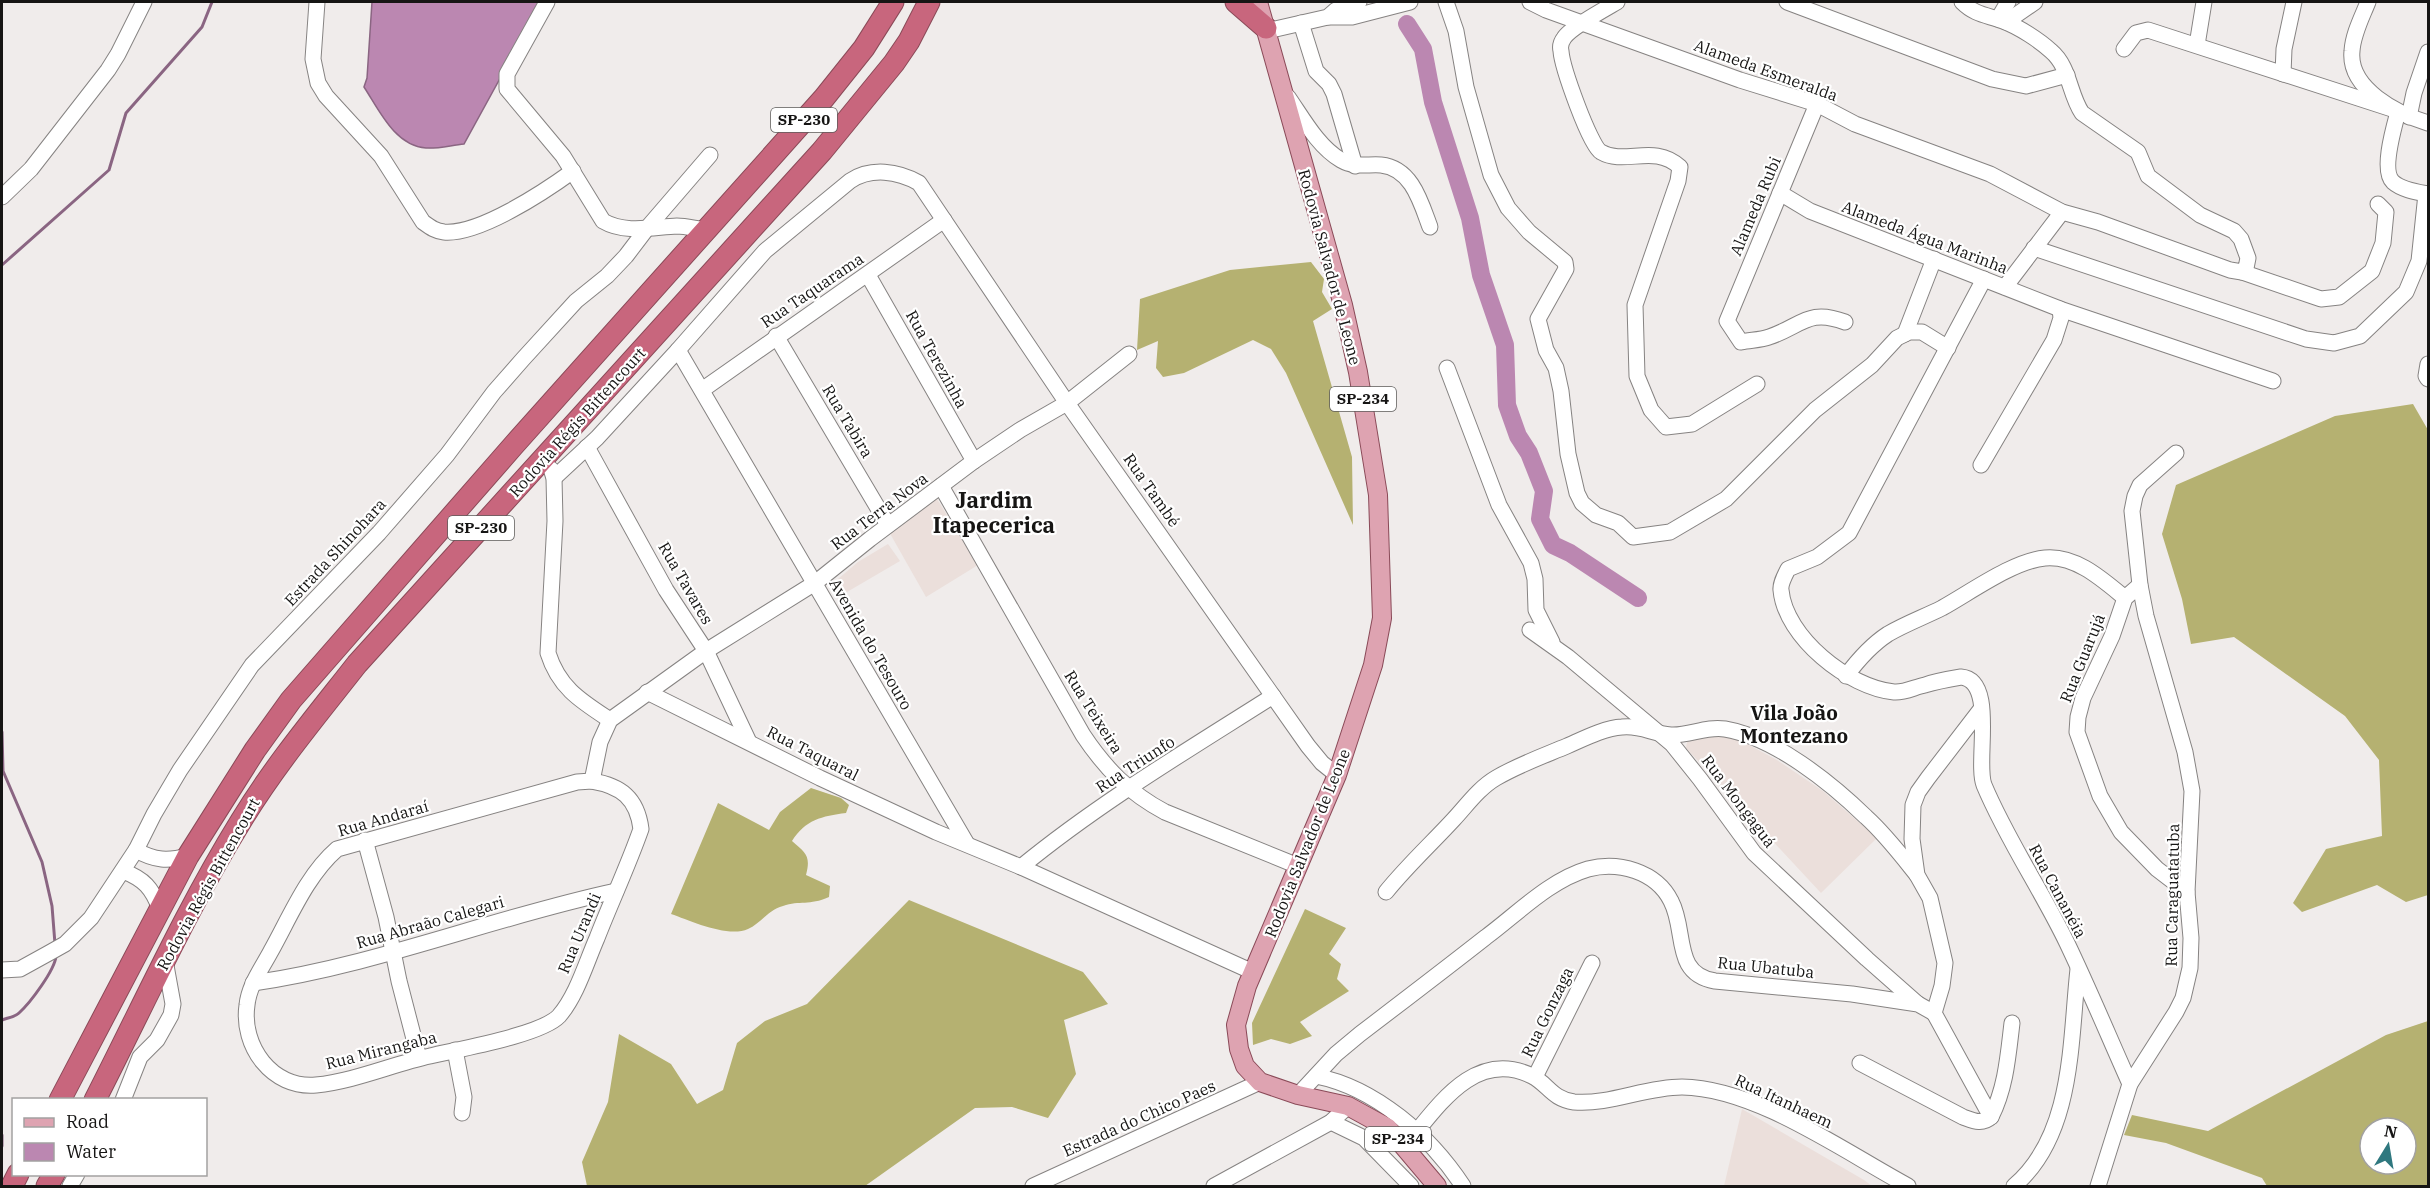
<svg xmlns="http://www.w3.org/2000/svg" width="2430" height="1188" font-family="'IBM Plex Serif',serif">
  <rect width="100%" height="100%" fill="#f0eceb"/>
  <g fill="#ebdfdb">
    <polygon points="937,499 978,565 926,597 888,530 929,500"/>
    <polygon points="888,544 900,561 847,592 840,587 838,579 858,562"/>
    <polygon points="1719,736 1736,738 1777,760 1823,791 1877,838 1821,893 1686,748 1687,742 1700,737"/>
    <polygon points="1742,1109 1864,1180 1872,1186 1724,1186"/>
  </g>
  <g fill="#b5b171" fill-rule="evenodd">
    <polygon points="1311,262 1324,279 1322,292 1332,309 1313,321 1352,457 1353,525 1286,373 1271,349 1253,340 1184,373 1163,377 1156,368 1158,341 1137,350 1140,299 1230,270"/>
    <polygon points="2413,404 2428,430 2428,895 2406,902 2377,885 2302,912 2293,903 2326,849 2382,836 2379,760 2345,716 2234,637 2191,644 2182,599 2162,534 2176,485 2335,416"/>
    <path d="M811,788l30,10 8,7 -3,8c-24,3 -41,7 -54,28 14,12 19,15 14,34l24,11 -1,11c-20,9 -29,3 -46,9 -15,4 -22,17 -35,23 -20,9 -57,-8 -77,-15l47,-111 51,27 11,-18z"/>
    <polygon points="909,900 1083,972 1108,1004 1064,1020 1076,1074 1048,1118 1012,1107 975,1108 865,1186 587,1186 582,1162 608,1102 619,1034 671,1064 697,1104 723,1090 737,1043 765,1021 807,1004"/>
    <polygon points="1305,909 1346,928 1329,954 1341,964 1337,979 1349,991 1300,1022 1312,1036 1290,1044 1271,1039 1253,1045 1252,1023"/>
    <path d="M2428,1021v165h-161l-5,-8 -96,-35 -42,-8 8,-20 76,16 178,-96zM2370,1128h36v36h-36z"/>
  </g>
  <path fill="#bb87b1" stroke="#8a6582" stroke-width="1.5" d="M372,2h170l-78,142c-12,1 -26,5 -38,4 -31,-2 -47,-38 -62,-61l3,-9z"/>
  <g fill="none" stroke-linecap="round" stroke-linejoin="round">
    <g stroke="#8a6582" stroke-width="3">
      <polyline points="2,265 109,170 126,113 202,27 212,2"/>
      <polyline points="2,732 3,771 42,862 52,906 55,944"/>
      <path d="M2,1020c5,-2 13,-3 17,-7 11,-10 36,-43 37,-57"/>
      <polyline points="2,1135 2,1146"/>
    </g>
    <polyline stroke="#bb87b1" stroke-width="18" points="1407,24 1423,49 1433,102 1470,218 1481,275 1505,345 1507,405 1518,436 1529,453 1544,491 1540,519 1553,545 1570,553 1638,598"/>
    <g stroke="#868382" stroke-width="17">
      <g id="minor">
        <path d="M317,2l-4,57 5,24 8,13 55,60 42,66c7,5 12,9 21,10 35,3 100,-40 129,-61"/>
        <path d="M547,2l-40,72v15l56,67 40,65c22,13 50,6 74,5 9,0 19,3 28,4"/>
        <polyline points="1446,2 1456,31 1466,87 1491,175 1508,208 1529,232 1565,262 1566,269 1538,319 1546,350 1556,368 1561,391 1568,454 1577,493 1582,503 1596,515 1618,523 1633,537 1670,532 1726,499 1815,410 1872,365 1897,338 1909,332 1922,332 1948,348"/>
        <path d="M1530,2l16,8 194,70 77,24 38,20 135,50 72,38 36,10 132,48 12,2 4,-4 2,-10 -7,-19 -7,-8 -34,-16 -52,-39 -10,-24 -56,-39c-13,-19 -12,-46 -31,-62 -12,-11 -32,-24 -48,-30 -16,-6 -28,-6 -41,-19"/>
        <path d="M1617,2c-12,7 -47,26 -53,36 -3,4 -4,9 -3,13 1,16 29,95 40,101 24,14 53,-9 79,15l-2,14 -43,124 2,71 14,34 15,17 26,-3 65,-40"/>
        <polyline points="1787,2 1992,79 2026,86 2067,75"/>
        <path d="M2368,2c-6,15 -15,32 -16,49 -4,38 46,63 76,72"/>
        <polyline points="1328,17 1352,17 1410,2"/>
        <polyline points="1998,19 2008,2"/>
        <polyline points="2006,22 2035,2"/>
        <polyline points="1301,23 1316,71 1329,84 1334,94 1355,166"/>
        <polyline points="1267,31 1328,17 1336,10 1359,2"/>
        <polyline points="2197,45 2204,2"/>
        <polyline points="2124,49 2136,33 2148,30 2392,109"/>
        <polyline points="2283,74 2284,49 2294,2"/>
        <path d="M1288,97c14,20 30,50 53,63 14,8 26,4 40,5 31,3 40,38 49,62"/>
        <path d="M1817,104l-90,217 14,21c9,-2 20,-2 28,-5 33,-11 39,-29 76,-15"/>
        <path d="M2398,112c-4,15 -17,59 -5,70 9,8 24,10 35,12"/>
        <polyline points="2409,117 2414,93 2428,52"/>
        <polyline points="1780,193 1810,211 2060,309 2273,381"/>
        <polyline points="2,197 31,169 108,70 118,54 144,2"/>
        <polyline points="2034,248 2306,339 2334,343 2360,336 2406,292 2419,261 2426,194"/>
        <polyline points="2242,272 2321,299 2339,297 2372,271 2383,243 2386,212 2378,204"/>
        <polyline points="868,275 974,461"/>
        <path d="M1984,279l-135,254 -32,24 -29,12c-3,6 -8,15 -7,21 4,47 68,98 113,102 10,1 21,-5 31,-7 12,-4 24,-6 36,-8 36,3 14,85 23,108 23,55 57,104 83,158 22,46 42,94 63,141"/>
        <polyline points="2005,287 2062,212"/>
        <polyline points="1905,334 1934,259"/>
        <polyline points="776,336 888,525"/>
        <path d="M678,350l87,-99 85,-70c21,-14 48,-10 69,2l148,220 241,343 14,17 15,12"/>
        <polyline points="2428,364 2426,376 2428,379"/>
        <polyline points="1447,368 1499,505 1531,563 1535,579 1536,610 1552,642"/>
        <polyline points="702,390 944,220"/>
        <polyline points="587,447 666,590 706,651 748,740"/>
        <polyline points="1981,465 2054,340 2061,318 2060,309"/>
        <path d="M551,469l3,9 1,43 -7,132c11,35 33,48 62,67"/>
        <polyline points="554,478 597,438 678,350 967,844"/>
        <path d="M941,486l142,249c22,33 46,58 82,77l133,54"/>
        <polyline points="2140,585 2125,598 2112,636 2083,698 2078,717 2077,732 2100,796 2121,832 2157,869 2187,892"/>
        <polyline points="1530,630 1568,657 1672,744 1700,779 1754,853 1867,959 1918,1004"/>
        <path d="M1846,676c12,-16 25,-31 42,-42 17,-10 36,-17 54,-26 29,-16 71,-47 103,-50 31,-3 58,22 80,40"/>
        <polyline points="647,692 820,778 936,832 1021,867 1253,972"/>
        <path d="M592,781c29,5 45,17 49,48 -13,37 -30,73 -44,109 -11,25 -20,57 -38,78 -18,19 -100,33 -129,40 -37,8 -75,25 -114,29 -44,4 -75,-39 -69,-80 2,-20 15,-37 24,-54 19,-34 36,-76 66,-102l240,-67z"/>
        <polyline points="592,781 600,742 610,720 706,651 815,583 870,539 974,461 1020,430 1067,403 1129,354"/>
        <polyline points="365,840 386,917 399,981 419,1058"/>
        <path d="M136,850c19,11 32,11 52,6"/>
        <path d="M1021,867c78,-64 167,-117 252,-171"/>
        <path d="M123,871c21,8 29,17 37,38"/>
        <path d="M1386,892c21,-26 45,-48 68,-73 13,-14 25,-31 42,-41 22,-13 47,-22 71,-32 16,-7 37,-18 55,-19 20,-2 30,7 49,8 18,1 35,-9 54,-6 49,8 106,54 141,88 19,17 35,38 51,58"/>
        <polyline points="2,970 20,969 49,953 65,944 91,918 136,850 154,814 180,770 252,665 379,533 447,455 494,392 523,359 576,301 607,276 626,256 648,227 710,155"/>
        <path d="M253,983c124,-18 241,-66 363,-92"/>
        <polyline points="1934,1013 1942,986 1945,963 1930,898 1917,875 1912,839 1913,805 1918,792 1928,778 1981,709"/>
        <polyline points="455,1050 464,1097 462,1113"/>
        <path d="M1860,1063l103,54c11,4 19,8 28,0l-57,-104"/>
        <path d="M1316,1076c60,12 114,60 147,110"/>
        <polyline points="1535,1077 1592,963"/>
        <path d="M1298,1095l38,-41 24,-20c42,-32 84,-64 126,-97 31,-23 64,-57 102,-68 30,-8 68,2 83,32 16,30 1,73 44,80l137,13 66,10 16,9"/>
        <polyline points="123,1100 140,1057 157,1040 171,1015 173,1004 165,960"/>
        <path d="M1991,1117c15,-30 17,-61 21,-94"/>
        <polyline points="1331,1122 1364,1138 1411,1186"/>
        <path d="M1417,1131c29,-36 64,-80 115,-55 16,8 20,23 42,26 36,3 71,-15 108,-15 74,1 161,64 226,99"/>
        <polyline points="70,1186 77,1174"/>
        <polyline points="1033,1186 1260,1082"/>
        <polyline points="1214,1186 1331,1122 1348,1106"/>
        <path d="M2014,1186c60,-51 56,-145 64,-217"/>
        <polyline points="2098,1186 2130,1084 2176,1012 2183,998 2190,968 2191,938 2187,892 2192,791 2185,752 2146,616 2140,585 2132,511 2135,496 2140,485 2176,453"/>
      </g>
    </g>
    <g stroke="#8a4a58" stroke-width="20">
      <polyline id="major" points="1258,2 1343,305 1358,372 1378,495 1382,618 1373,665 1337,775 1247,986 1236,1025 1239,1049 1245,1066 1260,1082 1298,1095 1348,1106 1388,1128 1437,1186"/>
    </g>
    <g stroke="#8a4a58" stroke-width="23">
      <g id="highway">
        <polyline points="1236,2 1266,28"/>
        <polyline points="60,1100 188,856 255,750 291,700 513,446 824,98 864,48 893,2"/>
        <path d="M95,1100c48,-94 91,-190 146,-279 34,-56 76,-106 116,-157l465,-513 72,-88 15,-22 20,-39"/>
        <polyline points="12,1186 18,1174"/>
        <polyline points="47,1186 54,1174"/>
      </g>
    </g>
    <use href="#minor" stroke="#fff" stroke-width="15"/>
    <use href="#major" stroke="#dea3b1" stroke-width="18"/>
    <use href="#highway" stroke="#c8667d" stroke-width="21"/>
  </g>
  <g text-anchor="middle" stroke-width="4.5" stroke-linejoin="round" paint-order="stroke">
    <g fill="#fff" stroke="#5c5b5a" stroke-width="1.5">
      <rect x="771" y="108" width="66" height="24" rx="4.5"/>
      <rect x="1330" y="387" width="66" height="24" rx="4.5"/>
      <rect x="448" y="516" width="66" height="24" rx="4.5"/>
      <rect x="1365" y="1127" width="66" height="24" rx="4.5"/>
    </g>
    <g font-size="15" font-weight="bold" fill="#161514">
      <text x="804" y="125">SP-230</text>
      <text x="1363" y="404">SP-234</text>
      <text x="481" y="533">SP-230</text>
      <text x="1398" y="1144">SP-234</text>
    </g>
    <g font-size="16" fill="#161514" stroke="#fff">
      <text transform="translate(1766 70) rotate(20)" y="6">Alameda Esmeralda</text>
      <text transform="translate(1755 206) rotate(-67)" y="6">Alameda Rubi</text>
      <text transform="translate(1925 237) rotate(21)" y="6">Alameda Água Marinha</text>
      <text transform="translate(1330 267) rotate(75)" y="6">Rodovia Salvador de Leone</text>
      <text transform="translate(812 290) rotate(-34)" y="6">Rua Taquarama</text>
      <text transform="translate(937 359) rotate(61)" y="6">Rua Terezinha</text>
      <text transform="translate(848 421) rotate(59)" y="6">Rua Tabira</text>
      <text transform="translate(577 422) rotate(-48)" y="6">Rodovia Régis Bittencourt</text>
      <text transform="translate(1152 490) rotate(55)" y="6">Rua També</text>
      <text transform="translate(879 511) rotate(-37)" y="6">Rua Terra Nova</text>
      <text transform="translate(335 552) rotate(-47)" y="6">Estrada Shinohara</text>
      <text transform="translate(686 583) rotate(60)" y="6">Rua Tavares</text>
      <text transform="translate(871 644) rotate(60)" y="6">Avenida do Tesouro</text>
      <text transform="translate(2082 658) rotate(-68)" y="6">Rua Guarujá</text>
      <text transform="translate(1094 712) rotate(58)" y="6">Rua Teixeira</text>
      <text transform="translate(813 753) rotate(27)" y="6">Rua Taquaral</text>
      <text transform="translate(1135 764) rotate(-33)" y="6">Rua Triunfo</text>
      <text transform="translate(1739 801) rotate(53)" y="6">Rua Mongaguá</text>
      <text transform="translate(383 818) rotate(-16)" y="6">Rua Andaraí</text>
      <text transform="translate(1307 843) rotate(-68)" y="6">Rodovia Salvador de Leone</text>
      <text transform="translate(208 884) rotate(-61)" y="6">Rodovia Régis Bittencourt</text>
      <text transform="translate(2058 891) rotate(62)" y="6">Rua Cananéia</text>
      <text transform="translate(2172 895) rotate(-89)" y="6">Rua Caraguatatuba</text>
      <text transform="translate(430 922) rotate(-16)" y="6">Rua Abraão Calegari</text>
      <text transform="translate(579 933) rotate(-67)" y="6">Rua Urandi</text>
      <text transform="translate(1766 967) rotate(6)" y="6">Rua Ubatuba</text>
      <text transform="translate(1547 1012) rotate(-64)" y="6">Rua Gonzaga</text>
      <text transform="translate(381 1050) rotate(-14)" y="6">Rua Mirangaba</text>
      <text transform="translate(1784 1101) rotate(25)" y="6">Rua Itanhaem</text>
      <text transform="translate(1139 1118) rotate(-24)" y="6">Estrada do Chico Paes</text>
    </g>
    <g font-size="20" font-weight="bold" fill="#161514" stroke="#fff">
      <text x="1794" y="720">Vila João<tspan x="1794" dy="23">Montezano</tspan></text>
    </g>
    <g font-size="22" font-weight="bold" fill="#161514" stroke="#fff">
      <text x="994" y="508">Jardim<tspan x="994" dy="25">Itapecerica</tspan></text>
    </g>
  </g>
  <rect width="2430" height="1188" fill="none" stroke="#161514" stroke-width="6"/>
  <rect x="12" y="1098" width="195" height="78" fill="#ffffff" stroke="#a2a1a1" stroke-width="1.5"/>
  <rect x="24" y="1118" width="30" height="9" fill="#dea3b1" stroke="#a2a1a1" stroke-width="1.5"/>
  <text x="66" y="1128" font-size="18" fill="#161514">Road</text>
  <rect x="24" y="1143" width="30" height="18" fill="#bb87b1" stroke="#a2a1a1" stroke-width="1.5"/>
  <text x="66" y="1158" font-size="18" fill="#161514">Water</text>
  <g transform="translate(2388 1146) rotate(11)"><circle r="28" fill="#ffffff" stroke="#a2a1a1" stroke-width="1.5"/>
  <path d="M0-4.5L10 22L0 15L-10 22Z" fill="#2f787f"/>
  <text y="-9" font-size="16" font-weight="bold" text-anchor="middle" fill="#161514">N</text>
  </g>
</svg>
